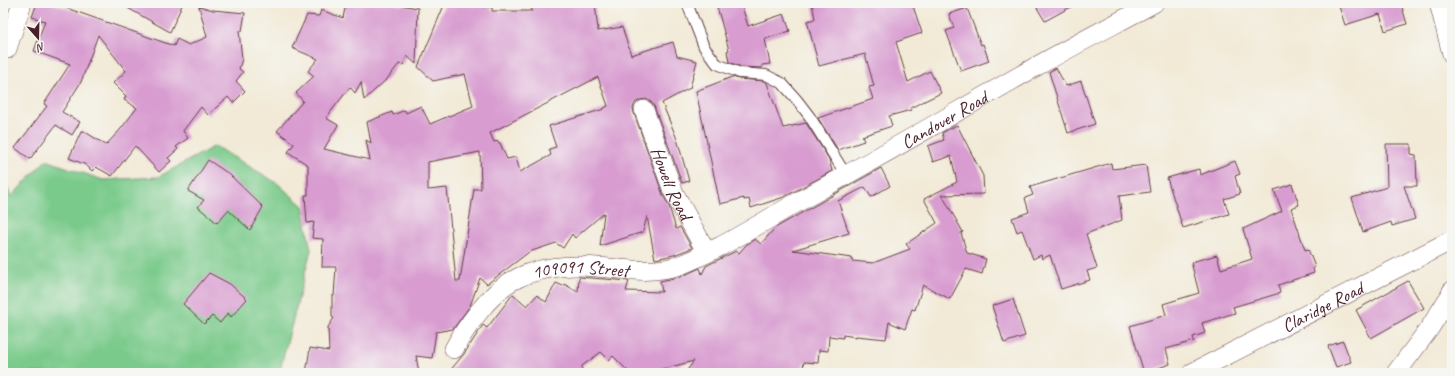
<svg xmlns="http://www.w3.org/2000/svg" width="1455" height="376" font-family="Caveat,sans-serif">
  <rect width="100%" height="100%" fill="#f6f6f2"/>
  <filter id="ink" filterUnits="userSpaceOnUse"><feTurbulence type="fractalNoise" baseFrequency=".025" numOctaves="2"/><feDisplacementMap in="SourceGraphic" scale="8" xChannelSelector="R" yChannelSelector="G"/><feConvolveMatrix kernelMatrix="1 2 1 2 8 2 1 2 1" color-interpolation-filters="sRGB"/></filter>
  <filter id="wash" filterUnits="userSpaceOnUse"><feTurbulence type="fractalNoise" baseFrequency=".012" numOctaves="4" result="noise"/><feDisplacementMap in="SourceGraphic" scale="16" xChannelSelector="R" yChannelSelector="G"/><feGaussianBlur stdDeviation="0.9" result="paint"/><feColorMatrix in="noise" values="0 0 0 0 0 0 0 0 0 0 0 0 0 0 0 0 0 1.4 0 .05"/><feComposite in="paint" operator="in"/></filter>
  <g filter="url(#wash)">
    <rect width="100%" height="100%" fill="#f2ead7"/>
    <polygon fill="#7aca8b" stroke="#62745b" points="215,146 277,183 303,206 311,250 281,366 280,373 3,373 3,175 11,197 46,160 103,180 158,177"/>
    <g id="blocks">
      <g fill="#d89cd0" fill-rule="evenodd">
        <polygon points="37,3 52,3 174,46 177,39 189,45 207,37 199,6 213,10 245,13 242,31 239,31 242,59 239,69 243,72 236,81 245,91 233,103 228,97 208,115 201,107 183,131 188,138 176,147 178,149 168,158 171,161 159,172 135,146 112,176 96,167 92,171 86,165 69,158 82,130 106,145 120,130 137,108 124,100 126,96 113,83 126,71 98,35 81,82 62,112 80,122 72,135 56,125 30,159 15,148 47,106 44,104 70,64 34,51 45,21 32,17"/>
        <polygon points="119,3 183,3 170,32"/>
        <path d="M346,3h43l29,5 -2,56 -9,-8 -4,9 -4,-1 -12,15 -23,21 -3,-18 -6,11 -5,-6 -24,31 12,7 -14,24 46,11 -4,-20 5,3 -4,-21 25,-10 1,3 12,-5 1,3 15,-7 9,18 43,-18 -8,-32 -32,7 -15,-14 27,-64 38,1v3h9v4h40l-3,-8h66l3,28 24,-4 9,28 42,-13 4,14 20,5 -7,27 -28,15 15,36 12,42 -7,2 -28,-77 -3,-4 -5,-3 -6,1 -5,3 -2,5 1,5 29,82 6,11 7,23 4,-2 12,21 -18,7 -19,4 -8,-43 -4,16 -43,14 4,-33 -29,25 -3,-4 -9,14 -7,-5 -27,9 -42,32 -7,-6 -10,28 -17,23 -17,3 -4,26 -16,-2 3,17h-113l4,-25 19,3 -1,-24 6,-9 -2,-1v-21h2l2,-29h-14l1,-28 -11,-1 2,-16 -7,1 -2,-28h3v-30l-20,-13 6,-8 -17,-13 26,-30 -7,-8 18,-17 -6,-5 10,-12 -26,-11 15,-33 12,1 2,-6 22,8zM598,77l10,29 -4,2v1l-55,17 7,21 -7,2 2,6 -31,17 -4,-15 -9,2 -7,-16h-2v-2l-4,1 -4,-9zM480,152l1,37h-7l-14,92h-4l-9,-93 -19,2v-28z"/>
        <polygon points="716,3 741,3 748,26 784,14 790,31 765,39 770,64 762,65 762,68 741,67 729,62 727,51 729,50"/>
        <polygon points="812,3 912,3 922,33 896,42 908,82 930,71 941,93 910,108 911,110 889,116 892,126 862,136 864,141 838,150 818,118 873,99 869,87 874,86 865,54 819,66 807,21 815,19"/>
        <polygon points="1034,3 1078,3 1045,21"/>
        <polygon points="1338,3 1404,3 1405,6 1402,7 1407,24 1385,31 1380,14 1345,25"/>
        <polygon points="967,8 981,45 983,44 989,61 961,71 946,31 954,28 949,14"/>
        <polygon points="1056,68 1066,86 1081,81 1095,124 1068,133 1049,72"/>
        <polygon points="732,77 739,79 764,81 767,83 783,128 806,123 829,159 832,171 784,197 751,208 749,199 744,200 744,198 720,204 696,91"/>
        <polygon points="957,125 983,176 984,194 942,195 963,232 961,233 967,253 986,259 982,274 966,269 950,299 923,285 915,310 912,309 905,329 889,322 886,339 856,336 856,337 843,335 843,338 829,336 828,351 819,350 818,363 804,362 802,373 685,373 694,361 646,373 630,373 613,356 609,360 601,352 582,366 582,373 448,373 464,354 483,325 487,328 513,294 527,306 537,295 546,302 556,283 563,286 564,284 578,292 579,277 629,281 626,291 662,292 660,281 680,277 700,268 702,274 706,266 736,251 739,253 746,245 755,239 761,244 775,228 881,168 890,186 871,197 865,187 838,201 849,233 793,250 852,258 852,261 873,263 910,249 906,244 937,223 924,199 957,182 951,156 933,162 928,146 944,140 942,133"/>
        <polygon points="1386,144 1411,144 1411,154 1416,155 1417,186 1404,186 1415,219 1392,226 1391,222 1363,232 1352,198 1387,187"/>
        <polygon points="208,160 229,174 263,207 250,230 228,210 217,223 198,207 204,200 188,191"/>
        <polygon points="1235,161 1240,174 1235,176 1240,194 1224,199 1229,214 1183,228 1167,178 1199,169 1200,175"/>
        <polygon points="1111,163 1112,169 1146,165 1150,192 1119,196 1122,220 1086,234 1097,268 1087,271 1090,280 1061,289 1050,255 1042,259 1041,255 1033,259 1022,230 1017,232 1012,218 1029,212 1025,198 1033,195 1030,187"/>
        <polygon points="1292,184 1299,205 1291,208 1305,250 1308,249 1315,267 1313,268 1314,273 1278,285 1280,293 1233,307 1235,313 1202,323 1205,333 1193,337 1194,341 1166,349 1170,364 1144,373 1130,326 1166,315 1163,304 1199,293 1191,262 1217,255 1221,269 1252,259 1243,229 1282,211 1274,190"/>
        <polygon points="209,273 230,284 247,299 231,317 228,313 220,323 212,316 204,324 183,304"/>
        <polygon points="1408,281 1424,308 1371,338 1356,310"/>
        <polygon points="1013,299 1025,336 1004,343 992,306"/>
        <polygon points="1343,341 1351,362 1336,367 1328,346"/>
      </g>
    </g>
  </g>
  <g filter="url(#ink)">
    <use href="#blocks" fill-opacity="0" stroke="#633d45" stroke-width="1"/>
    <g fill="none" stroke-linecap="round" stroke-linejoin="round">
      <g stroke="#633d45" stroke-width="12">
        <polyline id="lane" points="687,3 704,47 717,64 740,73 766,75 782,83 797,100 810,117 846,175"/>
      </g>
      <g stroke="#633d45" stroke-width="20">
        <g id="street">
          <polyline points="1439,3 1452,54"/>
          <polyline points="7,49 22,3"/>
          <path id="s1" d="M644,110l29,81 34,62"/>
          <path id="s2" d="M454,349c11,-21 35,-54 56,-67 25,-15 59,-18 87,-15 26,2 54,7 80,-1 15,-5 30,-13 44,-20 32,-17 63,-37 95,-54 74,-41 147,-84 221,-126 39,-22 78,-42 117,-63"/>
          <path id="s3" d="M1192,373l260,-133"/>
          <polyline points="1396,373 1429,329 1450,296 1452,291"/>
        </g>
      </g>
      <use href="#lane" stroke="#fff" stroke-width="10"/>
      <use href="#street" stroke="#fff" stroke-width="19"/>
    </g>
  </g>
  <g text-anchor="middle" stroke-width="3" stroke-linejoin="round" paint-order="stroke">
    <g font-size="19" fill="#4a1f2b" stroke="#f6f6f2">
      <text dy="7" stroke="none"><textPath href="#s2" startOffset="563">Candover Road</textPath></text>
      <text dy="7" stroke="none"><textPath href="#s1" startOffset="78">Howell Road</textPath></text>
      <text dy="7" stroke="none"><textPath href="#s2" startOffset="161">109091 Street</textPath></text>
      <text dy="7" stroke="none"><textPath href="#s3" startOffset="146">Claridge Road</textPath></text>
    </g>
  </g>
  <rect width="1455" height="376" fill="none" stroke="#f6f6f2" stroke-width="16"/>
  <g transform="translate(38 38) rotate(160)" stroke="#f6f6f2" stroke-width="3" paint-order="stroke">
  <path d="M0-3L7 15L0 10L-7 15Z" fill="#4a1f2b"/>
  <text y="-6" font-size="11" font-weight="bold" text-anchor="middle" fill="#4a1f2b">N</text>
  </g>
</svg>
